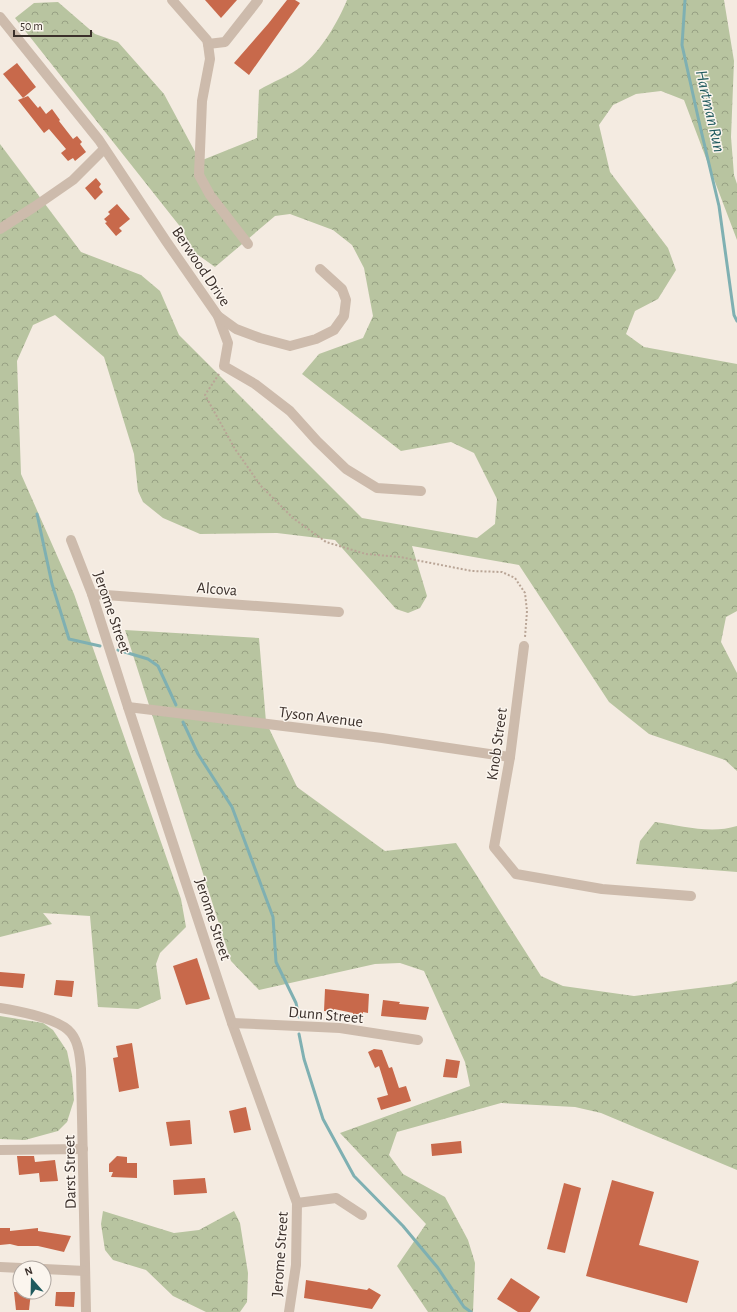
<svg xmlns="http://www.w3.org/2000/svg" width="737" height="1312" font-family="'Alegreya Sans',sans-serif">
  <defs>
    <pattern id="forest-crowns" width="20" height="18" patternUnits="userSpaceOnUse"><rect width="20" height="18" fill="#b8c4a0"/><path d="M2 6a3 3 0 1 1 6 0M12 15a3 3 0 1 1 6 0" fill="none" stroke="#97a083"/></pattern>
  </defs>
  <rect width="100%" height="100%" fill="#f4ebe1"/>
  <g fill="url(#forest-crowns)">
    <path d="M347,0h377l10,61 -3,76 3,38 3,9v56l-53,-140 -23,-9 -25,3 -23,11 -14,20 11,47 58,76 8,22 -18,29 -23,12 -9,23 18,13 93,17v247l-11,6 -5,25 16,31v98l-12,-11 -76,-26 -40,-32 -90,-137 -107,-19 15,50 -7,12 -12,5 -12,-4 -61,-69 -58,-7 -77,1 -37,-16 -20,-16 -5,-11 -4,-37 -30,-97 -49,-42 -22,10 -16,36 4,113 53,120 107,305 5,28 -26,26 -4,11 5,35 -23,10 -40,-2 -8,-91 -47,-3 9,11 -52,13v-793l81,108 60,23 19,16 19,44 183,183 115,20 18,-14 2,-25 -23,-46 -23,-11 -50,9 -99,-77 17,-20 44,-16 10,-22 -9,-48 -12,-23 -19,-15 -43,-16 -15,2 -60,51 -21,-15 -12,-23 -167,-211 19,-15 24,-1 37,32 23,8 46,52 36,67 57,-23 2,-48c13,-8 32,-15 43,-24 19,-15 36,-44 45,-66z"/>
    <polygon points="125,630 259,638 266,722 297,787 385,851 456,843 541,976 563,986 634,996 731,984 737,981 737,1170 601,1113 575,1107 501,1103 397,1132 389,1155 403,1174 445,1197 468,1240 475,1263 473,1312 428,1312 397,1266 426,1224 340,1133 470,1086 465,1062 424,971 400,963 375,964 259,990 231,961"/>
    <path d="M655,822c27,4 56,12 82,4v46l-101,-8 4,-23z"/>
    <polygon points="0,1016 43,1023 53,1030 67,1051 72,1075 74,1100 67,1122 58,1131 25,1140 0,1139"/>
    <polygon points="103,1211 174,1233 199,1230 234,1211 240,1223 248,1273 247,1302 240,1312 206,1312 173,1296 146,1270 113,1260 105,1250 101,1224"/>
  </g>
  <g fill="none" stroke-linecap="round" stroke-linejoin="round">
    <g stroke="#7fb0b2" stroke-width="3">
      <polyline points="685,0 682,45 700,126 719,206 734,315 737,321"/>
      <polyline points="37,514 52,584 69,639 100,646"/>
      <polyline points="118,650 148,659 158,666 176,705"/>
      <polyline points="183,722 198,754 232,807 273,917 276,962 296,1003 299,1017"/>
      <polyline points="299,1034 304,1059 323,1119 354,1176 403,1226 438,1268 464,1307 471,1312"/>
    </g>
  </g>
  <g fill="#c8694b">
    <polygon points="205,0 237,0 221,18"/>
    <polygon points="287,0 295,0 300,3 249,75 234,63 268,24"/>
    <polygon points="17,63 36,87 23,98 3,74"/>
    <polygon points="28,96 38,108 40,106 46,114 52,109 60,120 59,121 73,139 77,136 82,142 80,144 86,152 75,161 73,158 68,161 61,153 66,149 49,129 44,133 18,100"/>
    <polygon points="96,178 101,184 99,187 103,192 95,200 85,188"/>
    <polygon points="117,204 130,219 119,228 122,231 116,236 105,223 107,222 104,219 110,214 108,212"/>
    <polygon points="197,958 210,999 186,1005 173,966"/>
    <polygon points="0,972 25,974 23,988 0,986"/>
    <polygon points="56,980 74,981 72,997 54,995"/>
    <polygon points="325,989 369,994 368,1013 363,1012 363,1014 353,1014 353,1013 334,1009 334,1012 324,1011"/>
    <polygon points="383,1000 400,1002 399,1004 429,1007 426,1020 381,1016"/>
    <polygon points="132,1043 139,1088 119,1092 113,1058 118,1057 116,1046"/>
    <polygon points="374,1049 382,1050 389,1068 392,1067 399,1088 406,1086 411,1101 381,1110 377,1098 388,1095 379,1066 375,1068 368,1052"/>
    <polygon points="446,1059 460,1061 457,1078 443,1077"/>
    <polygon points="246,1107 251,1130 234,1133 229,1111"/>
    <polygon points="190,1120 192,1144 170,1146 166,1122"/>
    <polygon points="461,1141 462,1153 432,1156 431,1144"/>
    <polygon points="17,1156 34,1156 35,1162 55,1160 58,1181 40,1182 39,1173 19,1175"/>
    <polygon points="117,1156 127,1157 127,1163 137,1163 137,1178 111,1177 113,1172 109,1172 109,1164"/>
    <polygon points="205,1178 207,1193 174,1195 173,1180"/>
    <polygon points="612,1180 654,1192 639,1245 699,1261 687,1303 586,1276"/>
    <polygon points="564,1183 581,1188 565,1253 547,1249"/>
    <polygon points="0,1228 10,1228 10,1231 38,1228 38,1231 71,1236 64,1252 38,1246 18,1246 10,1244 0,1245"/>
    <polygon points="511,1278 540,1297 530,1312 518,1312 497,1299"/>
    <polygon points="306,1280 367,1290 369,1288 381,1295 372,1309 304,1298"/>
    <polygon points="14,1292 31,1292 29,1310 16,1310"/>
    <polygon points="56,1292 75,1292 74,1307 55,1306"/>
  </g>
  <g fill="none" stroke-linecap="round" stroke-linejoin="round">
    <polyline stroke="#b9a596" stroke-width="2" stroke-dasharray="2 2" stroke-linecap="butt" points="219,374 205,395 235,449 261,486 293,518 326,542 366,554 400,557 472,571 502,572 515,578 525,593 527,611 525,637"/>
    <g stroke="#cdbbac" stroke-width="10">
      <polyline points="172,0 207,40 208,44 225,42 258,0"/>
      <polyline points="0,17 99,140 166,241 218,316 228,343 224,366 255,384 290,411 317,441 346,469 377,488 421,491"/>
      <polyline points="208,44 210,59 202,101 199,175 210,195 248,244"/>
      <polyline points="0,229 34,207 73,180 104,149"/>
      <polyline points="218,316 236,329 260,338 290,346 316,339 334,330 344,316 346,300 342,289 320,269"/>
      <polyline points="71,540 92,594 128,707 232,1023 297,1203 296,1265 289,1312"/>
      <polyline points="92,594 339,612"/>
      <polyline points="524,646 510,757 494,847 516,874 602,889 691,896"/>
      <polyline points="128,707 382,738 510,757"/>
      <path d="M0,1008c18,3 60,11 71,25 8,10 9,24 10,36l5,243"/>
      <polyline points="232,1023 340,1028 418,1040"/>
      <polyline points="0,1150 83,1149"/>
      <polyline points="297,1203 336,1198 362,1215"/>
      <polyline points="0,1267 21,1268"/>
      <polyline points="44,1269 85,1271"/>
    </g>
  </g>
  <g text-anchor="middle" stroke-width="3" stroke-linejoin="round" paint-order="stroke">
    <g font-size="16" fill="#3b302b" stroke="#fbf5ee">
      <text transform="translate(202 266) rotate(56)" y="6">Berwood Drive</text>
      <text transform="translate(217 588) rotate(4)" y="6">Alcova</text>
      <text transform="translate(113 612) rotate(71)" y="6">Jerome Street</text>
      <text transform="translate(321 716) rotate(7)" y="6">Tyson Avenue</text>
      <text transform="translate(496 744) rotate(-82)" y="6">Knob Street</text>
      <text transform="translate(214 919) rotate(72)" y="6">Jerome Street</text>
      <text transform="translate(326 1014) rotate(5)" y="6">Dunn Street</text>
      <text transform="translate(69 1172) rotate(-91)" y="6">Darst Street</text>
      <text transform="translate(279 1254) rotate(-86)" y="6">Jerome Street</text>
    </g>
    <g font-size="17" font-style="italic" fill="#1f5a5e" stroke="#fbf5ee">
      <text transform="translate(711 111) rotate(77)" y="6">Hartman Run</text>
    </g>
  </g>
  <g transform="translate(32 1280) rotate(340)"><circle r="19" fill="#fbf5ee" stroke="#aea6a0"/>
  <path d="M0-3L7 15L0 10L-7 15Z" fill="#1f5a5e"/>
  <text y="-6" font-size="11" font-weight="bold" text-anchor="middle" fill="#3b302b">N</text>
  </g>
  <path d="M14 30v6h77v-6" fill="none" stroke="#3b302b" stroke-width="2"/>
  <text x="20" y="30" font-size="12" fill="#3b302b" stroke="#fbf5ee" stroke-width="3" paint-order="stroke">50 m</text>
</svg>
